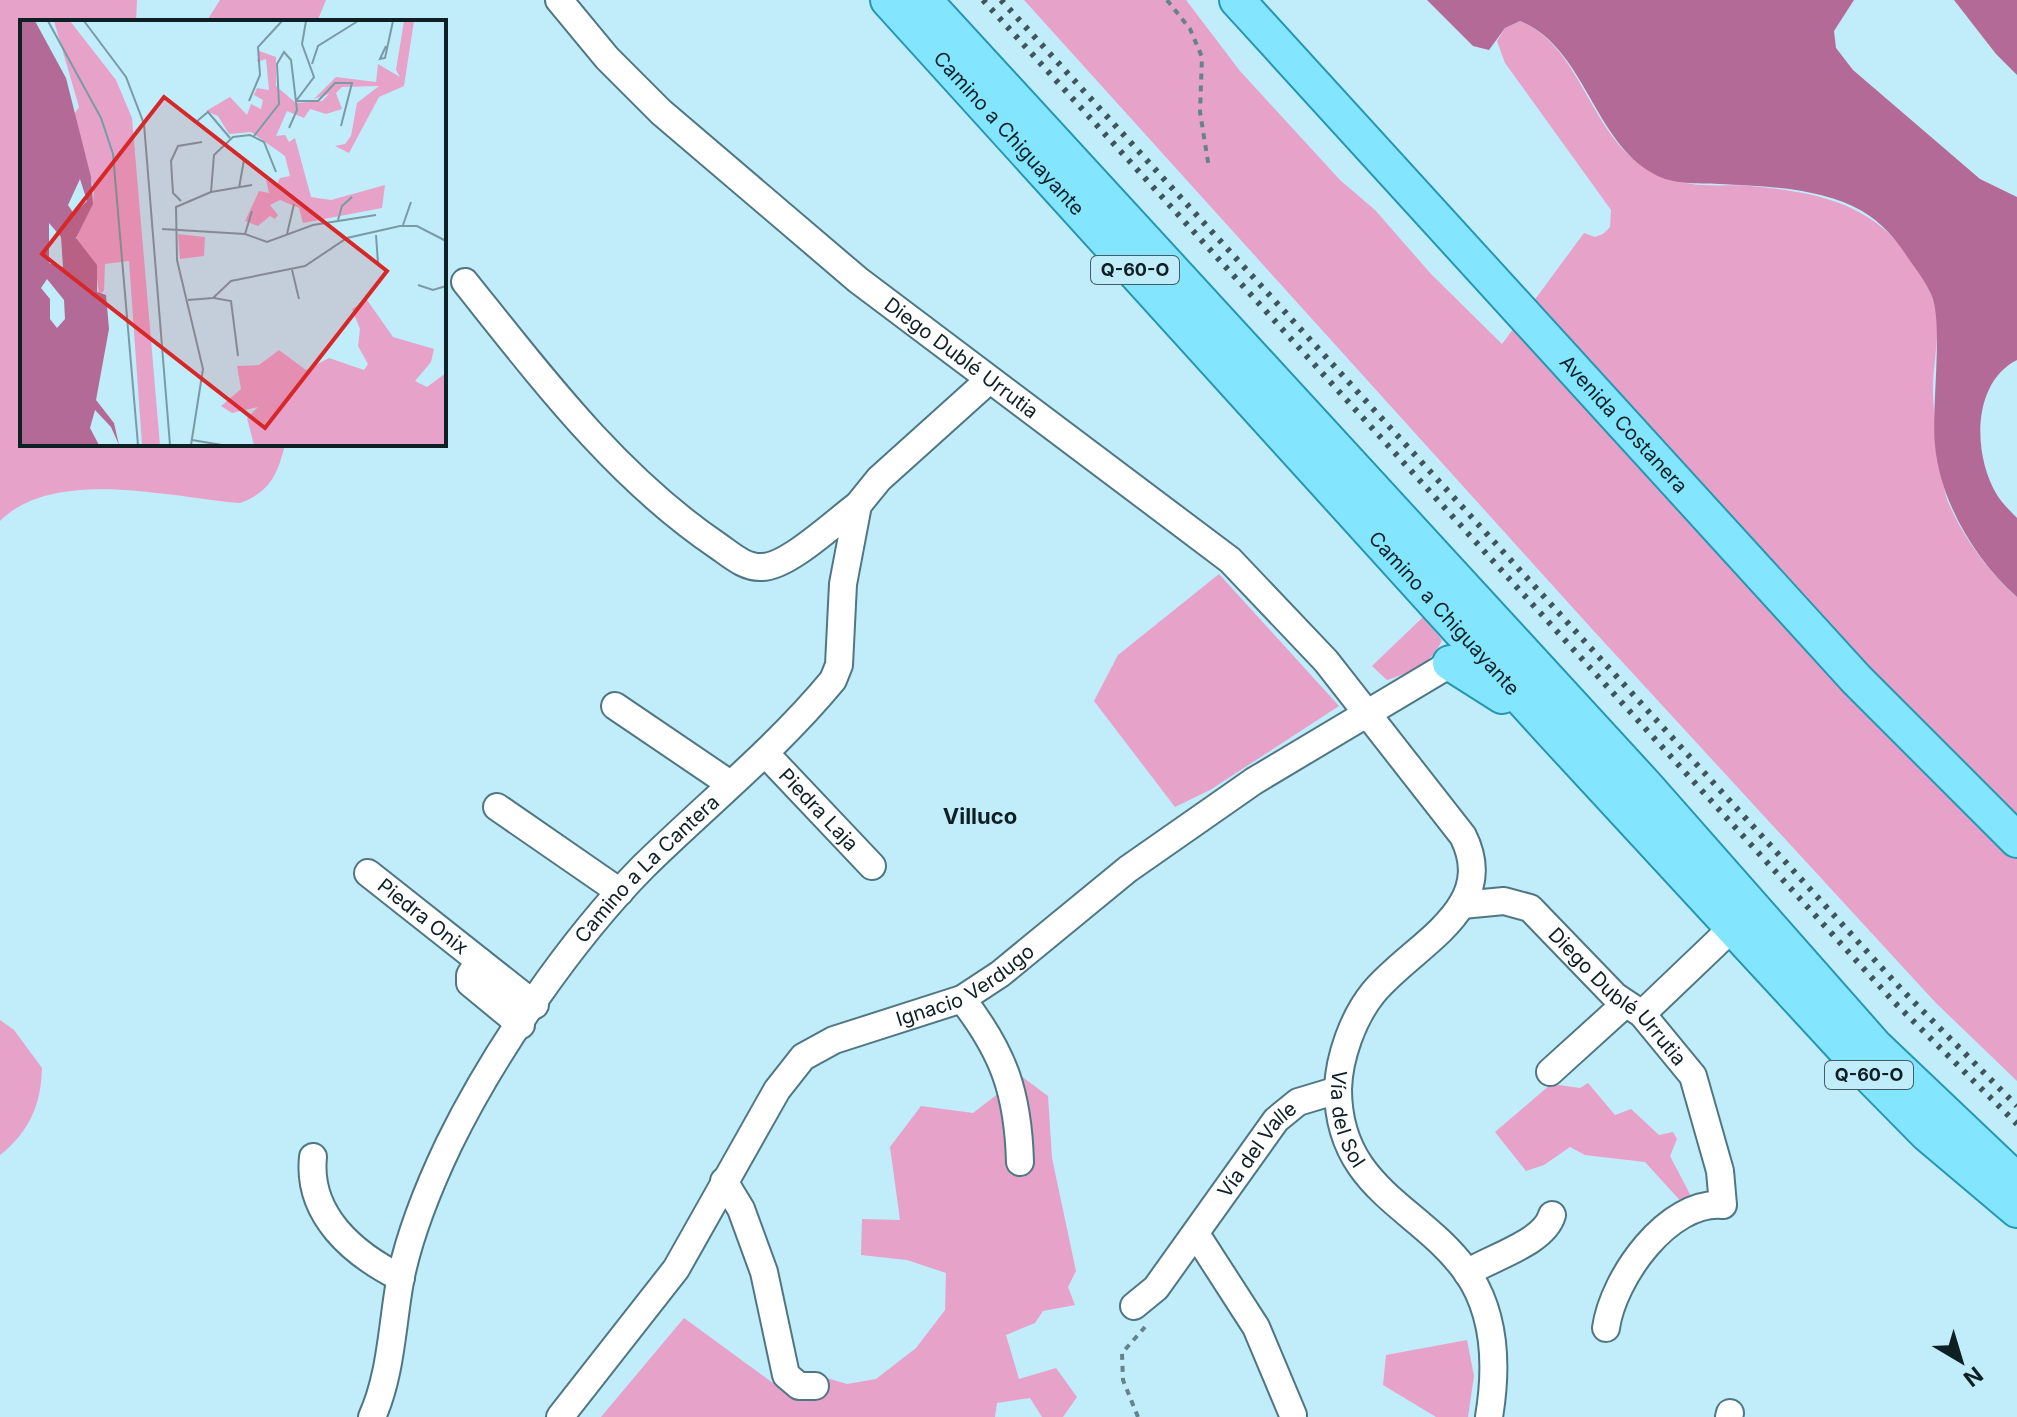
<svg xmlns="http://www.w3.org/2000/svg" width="2017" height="1417" font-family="Inter,sans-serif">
  <rect width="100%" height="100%" fill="#c1ecfa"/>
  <g fill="#e7a2ca">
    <path d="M0,0h137l-1,22h-114v422h263c-7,30 -15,48 -45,59 -67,-5 -185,-37 -240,18z"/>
    <polygon points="220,0 326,0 317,22 206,22"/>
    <path d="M1024,0h162l54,71 100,109 35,30 56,64 71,70 82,-111 11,4 8,-3 7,-7 1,-17 -106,-147 -8,-22 8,-13 15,-7c56,24 67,96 110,135 10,10 34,20 48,25 21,7 50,3 72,5 85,7 143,25 181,108 12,26 3,62 2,90 -1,21 8,103 16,120 14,33 41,70 68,93v484l-82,-79 -343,-373z"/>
    <polygon points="1219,574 1339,706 1210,790 1175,807 1094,701 1118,655"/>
    <path d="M1423,617l19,23c-11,25 -31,32 -55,40l-15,-14z"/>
    <path d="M0,1020l14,10 28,38c-1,37 -13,64 -42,87z"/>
    <polygon points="1021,1076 1048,1096 1052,1158 1076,1271 1068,1287 1075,1305 1043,1311 1035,1323 1006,1335 1019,1379 1056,1368 1077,1397 1063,1417 1042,1417 1030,1398 997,1403 995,1417 601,1417 684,1318 773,1383 807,1372 847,1384 876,1379 916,1348 945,1310 946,1273 907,1260 861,1255 862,1219 900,1220 890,1147 921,1106 973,1113"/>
    <polygon points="1588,1083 1615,1115 1631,1109 1659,1135 1673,1132 1677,1139 1670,1156 1693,1200 1686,1207 1645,1162 1585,1155 1570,1147 1544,1165 1526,1171 1495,1132 1551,1084 1580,1088"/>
    <polygon points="1467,1340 1474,1376 1468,1417 1436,1417 1383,1385 1386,1355"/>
  </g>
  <g fill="#b46a96">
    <path d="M1427,0h427l-20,31 2,17 17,22 127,109 37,18v163c-46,23 -44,96 -20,135 5,8 13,16 20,23v79c-42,-37 -77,-96 -82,-152 -4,-37 9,-124 -4,-151 -6,-13 -15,-25 -23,-36 -12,-19 -26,-35 -46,-47 -39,-23 -98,-25 -143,-27 -21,-1 -46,1 -65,-10 -61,-33 -69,-127 -134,-153l-15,7 -16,22 -16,-4z"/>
    <polygon points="1954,0 2017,0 2017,75 1996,54"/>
  </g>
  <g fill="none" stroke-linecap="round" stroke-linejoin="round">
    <g stroke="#4f7783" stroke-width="30">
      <g id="minor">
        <path id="s1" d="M559,0l48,58 54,54 197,168 372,280 96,101 137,175c37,74 -51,109 -90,157 -20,25 -34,64 -35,96 0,100 81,117 128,182 30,42 31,98 23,146"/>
        <path d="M465,282c76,95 151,195 253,264 13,9 27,22 44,21 26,0 74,-46 96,-62"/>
        <polyline points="615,706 730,784"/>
        <path id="s2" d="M765,753l107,113"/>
        <polyline points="497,807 620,892"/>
        <path id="s3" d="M368,873l167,132"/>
        <path id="s4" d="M1462,905l42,-4 26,7 85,88 27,18 51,62 27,95 3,34c-55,-5 -110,73 -117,123"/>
        <polyline points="479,961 470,975 470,983 521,1025"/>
        <path d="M962,999c42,54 56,94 58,163"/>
        <polyline points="1642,1014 1732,928"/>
        <polyline points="1550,1072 1625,1004"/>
        <path d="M313,1157c-6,58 40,97 88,121"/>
        <polyline points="724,1181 741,1209 764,1272 786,1375 799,1386 815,1386"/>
        <polyline points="1196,1234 1256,1327 1293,1415"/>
        <path d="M1467,1273c25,-16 77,-30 85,-58"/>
        <path id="s5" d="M1134,1306l22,-18 120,-168 22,-18 40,-12"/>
        <path id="s6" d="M372,1417c19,-42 20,-91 28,-136 9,-46 29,-95 49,-137 45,-92 122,-204 194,-277 63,-62 133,-118 190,-187l6,-15 4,-81 15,-79 21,-26 110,-99"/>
        <path id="s7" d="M560,1417l116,-148 101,-179 26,-33 31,-17 128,-41 38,-25 128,-105 126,-88 211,-126"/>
        <polyline points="1729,1417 1730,1413"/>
      </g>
    </g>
    <g stroke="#2696b1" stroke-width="38">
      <g id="major">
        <path id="s8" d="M888,0l663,731 313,339 63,64 90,76"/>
        <polyline points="924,0 1646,786 1875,1046 2017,1181"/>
        <path id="s9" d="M1237,0l620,680 160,160"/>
        <polyline points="1450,663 1502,696"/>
      </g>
    </g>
    <g stroke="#65838c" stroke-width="4" stroke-dasharray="6 6" stroke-linecap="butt">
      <polyline points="1167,0 1190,29 1202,57 1200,112 1209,168"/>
      <polyline points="1138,1417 1123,1380 1122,1353 1145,1327"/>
    </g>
    <use href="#minor" stroke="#fff" stroke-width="26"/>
    <use href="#major" stroke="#84e6fe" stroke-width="34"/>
    <g stroke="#3e555d" stroke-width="6" stroke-dasharray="4 8" stroke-linecap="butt">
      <polyline points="983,0 1894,1002 2017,1124"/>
      <polyline points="1001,0 1902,990 2017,1106"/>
    </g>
  </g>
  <g text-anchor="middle" stroke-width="7" stroke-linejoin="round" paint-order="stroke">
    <g fill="#c1ecfa" stroke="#445d65" stroke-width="2">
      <rect x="1091" y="256" width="88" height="28" rx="6"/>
      <rect x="1825" y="1061" width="88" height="28" rx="6"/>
    </g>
    <g font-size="18" font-weight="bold" fill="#0f2025">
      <text x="1135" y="276">Q-60-O</text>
      <text x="1869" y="1081">Q-60-O</text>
    </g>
    <g font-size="20" fill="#0f2025" stroke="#c1ecfa">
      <text dy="7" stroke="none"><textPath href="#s8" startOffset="180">Camino a Chiguayante</textPath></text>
      <text dy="7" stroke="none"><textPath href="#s1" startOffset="540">Diego Dublé Urrutia</textPath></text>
      <text dy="7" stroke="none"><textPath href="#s9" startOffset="574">Avenida Costanera</textPath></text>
      <text dy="7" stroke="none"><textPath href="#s8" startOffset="828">Camino a Chiguayante</textPath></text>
      <text dy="7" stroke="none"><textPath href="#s2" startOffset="78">Piedra Laja</textPath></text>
      <text dy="7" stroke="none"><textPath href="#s6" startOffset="626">Camino a La Cantera</textPath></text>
      <text dy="7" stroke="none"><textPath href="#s3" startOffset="70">Piedra Onix</textPath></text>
      <text dy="7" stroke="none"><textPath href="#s7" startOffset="614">Ignacio Verdugo</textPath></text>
      <text dy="7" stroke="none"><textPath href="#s4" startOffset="194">Diego Dublé Urrutia</textPath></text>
      <text dy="7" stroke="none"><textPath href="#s1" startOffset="1570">Vía del Sol</textPath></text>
      <text dy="7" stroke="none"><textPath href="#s5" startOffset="200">Vía del Valle</textPath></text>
    </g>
    <g font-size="22" font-weight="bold" fill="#0f2025" stroke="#c1ecfa">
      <text x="980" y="824">Villuco</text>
    </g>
  </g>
  <g transform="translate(20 20)">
    <rect width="426" height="426" fill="#c1ecfa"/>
    <path d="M34,1h16l46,59 16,38 28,327h-18l-13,-184 -24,3 -1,27 -5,3 -4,-31 -18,-19v-16l16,-24 1,-15 -22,-72 7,-10zM384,1h10l-10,65 -25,11 -30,56 -14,-7 10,-2 6,-8 6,-33 22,-17 -37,1 -6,6 6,16 -16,5 -16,-5 -6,9 -17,-7 -11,25 9,-1 4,7 6,-4 16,59 20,3 54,-15 -3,23 -79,15 -4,-15 -19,-8 -10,5 8,10 -3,4 -5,-3 -12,10 -13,-5 14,-30 10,2 -3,-13 10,6 4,-8 10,-2 -5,-20 -34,-24 -22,2 -11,-18 -12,-5 24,-14 17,18 4,-11 10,5 2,-9 -9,-5 3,-7 12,2 -3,-31 -9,3 2,-11 17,6v29l20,17 26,-2 7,-7 -15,5 22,-22 40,5 2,-18 22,13 -4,-7zM158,214l27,3 -1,19 -24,3zM347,280l26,37 41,12 -3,13 -16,19 12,6 19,-14v72h-192l-7,-27 11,-11 -26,6 -11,-7 20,-17 -4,-23 22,-1 20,-15 27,20 23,-12 35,12 4,-6 -10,-18 2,-17 -8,-20z" fill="#e7a2ca"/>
    <path d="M0,1h15l31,57 25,99 2,27 -17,34 21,27v27l9,3 3,34 -13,71 18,23 5,22 -8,-18 -16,-17 -5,18 9,17h-79zM60,159l7,22 -13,13 -6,-9zM29,203l12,14 2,30 -14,-4zM27,259l17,21 1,19 -8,9 -7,-9v-20l-9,-11z" fill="#b46a96" fill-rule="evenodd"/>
    <path fill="none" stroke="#7a9aa5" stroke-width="2" d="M28,1l53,97 12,36 25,291M64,1l42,56 18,47 26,321M366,26l-6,13 5,-1 8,-37M292,44l6,-18 40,-25M229,81l11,-26 -2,-28 24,-26M276,81h22l17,-18h17l-11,43M276,81l18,-24 -12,-33 4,-23M176,102l12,-10 22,26M234,116l25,-32 -2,-40 7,-12 7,8 6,50 -8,18M219,168l5,-28M191,172l41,-7M161,181l-8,-8 -2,-32 7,-15 24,-4M318,200l4,-14 10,-9M383,205l8,-23M142,209l83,5 22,8 46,-17 63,-10M225,214l7,-23M267,214l7,-30M356,215l2,28M272,250l7,29M398,265l15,5 13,-4M194,278l17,3 7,55M168,280l25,-2 18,-17 74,-15 42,-28 53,-12h17l29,15M172,420l30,5M171,425l12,-76 -26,-109 -1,-53 35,-15 3,-37 19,-18 17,-2 14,7 12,30"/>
    <path fill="#d62828" fill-opacity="0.15" stroke="#d62828" stroke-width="4" d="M144,77l223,174 -122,157 -223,-174z"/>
    <rect width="426" height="426" fill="none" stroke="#0f2025" stroke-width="4"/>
  </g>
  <g transform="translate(1961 1361) rotate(142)" stroke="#c1ecfa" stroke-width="6" paint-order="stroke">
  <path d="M0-6L14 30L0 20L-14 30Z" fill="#0f2025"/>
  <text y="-12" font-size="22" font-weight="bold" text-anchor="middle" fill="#0f2025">N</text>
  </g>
</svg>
